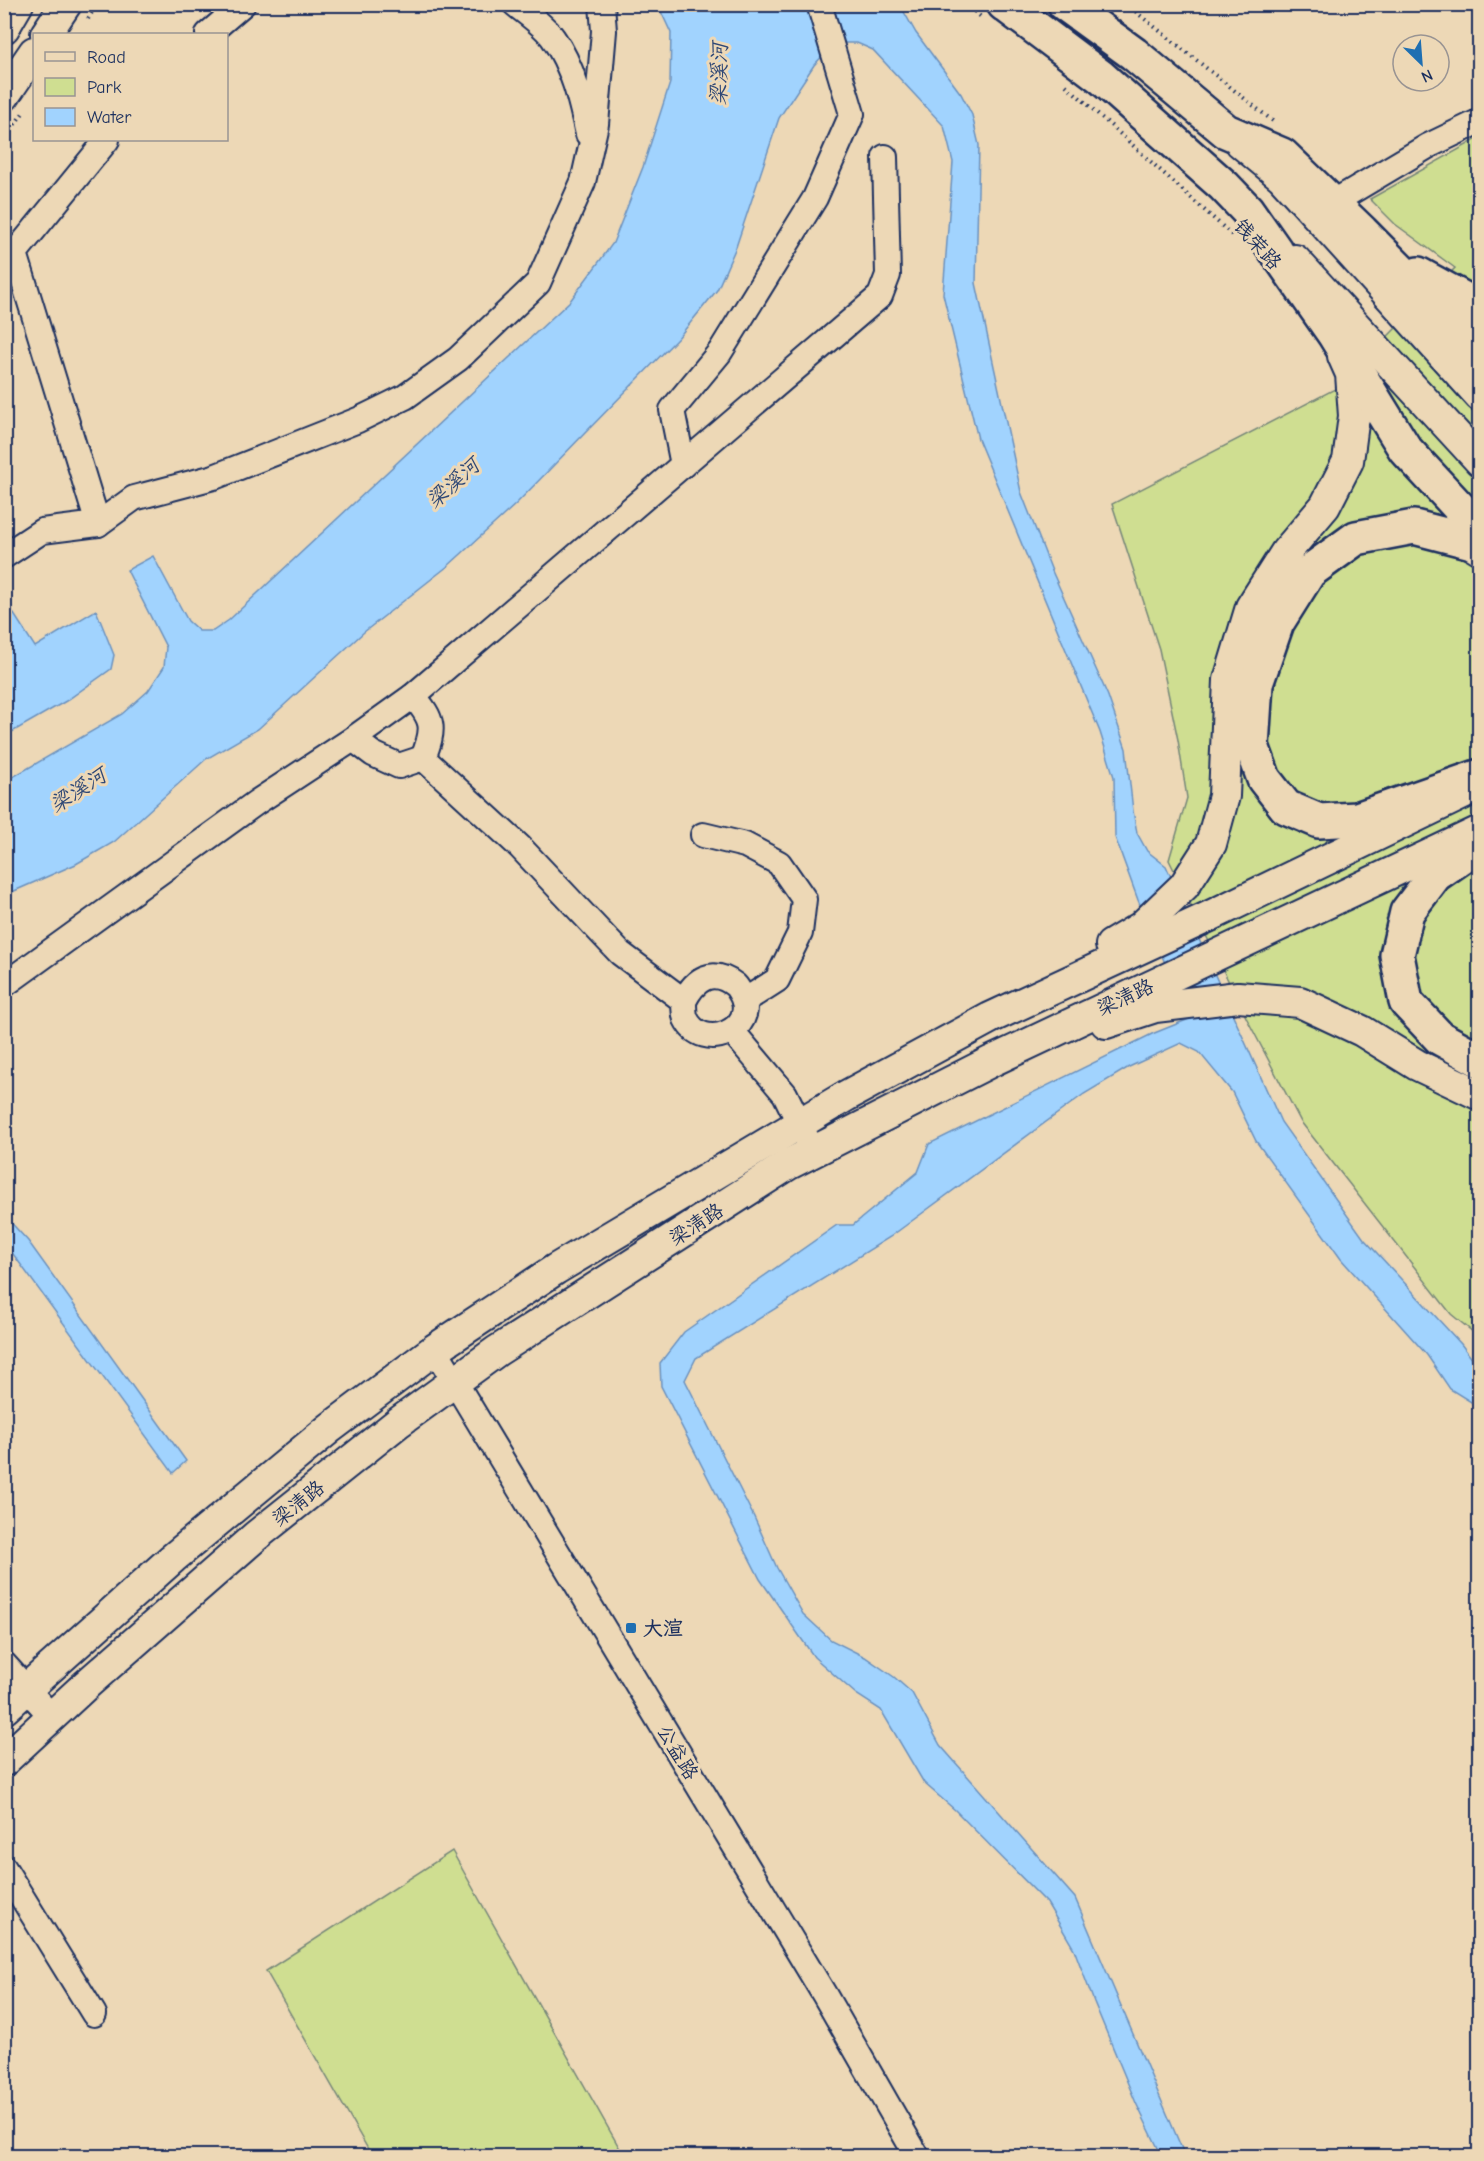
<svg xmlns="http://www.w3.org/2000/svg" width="1484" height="2161" font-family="'Comic Neue','LXGW WenKai TC',sans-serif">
  <rect width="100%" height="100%" fill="#edd8b6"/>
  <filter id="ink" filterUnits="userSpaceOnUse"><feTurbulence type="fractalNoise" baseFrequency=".0167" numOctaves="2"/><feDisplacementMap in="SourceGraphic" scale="12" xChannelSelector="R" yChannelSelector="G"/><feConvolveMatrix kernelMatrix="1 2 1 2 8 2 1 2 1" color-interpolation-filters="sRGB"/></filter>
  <g filter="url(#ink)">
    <g fill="#cfde91" stroke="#758678" stroke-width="1.5">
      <polygon points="1479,138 1479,1337 1451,1314 1301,1122 1247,1019 1169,860 1187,798 1178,740 1159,649 1112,504 1337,388 1455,268 1395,224 1370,199"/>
      <polygon points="452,1851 624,2156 372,2156 266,1971"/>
    </g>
    <g fill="#a1d3fe" stroke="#6b91be" stroke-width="1.5">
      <polygon points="658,5 900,5 916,33 961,94 972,115 979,145 976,283 1021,492 1052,571 1108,696 1126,749 1133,811 1137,833 1147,851 1166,866 1281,1122 1364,1239 1461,1344 1479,1368 1479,1407 1450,1389 1427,1355 1341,1259 1256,1141 1232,1092 1199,1052 1181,1043 1129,1067 1084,1094 890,1237 696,1358 685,1380 754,1517 777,1568 803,1614 831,1640 865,1657 894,1677 912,1693 940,1745 1075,1898 1185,2156 1162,2156 1136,2103 1094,2002 1074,1949 1047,1903 955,1810 924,1783 881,1710 856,1694 814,1657 760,1579 661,1386 660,1363 684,1332 837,1225 853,1225 918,1172 929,1144 1152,1034 1189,1019 1138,900 1115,837 1114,777 1100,732 978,439 943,294 953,162 944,126 873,50 857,43 835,43 814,65 779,118 736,247 717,290 678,338 585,433 516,504 448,566 364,632 258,729 206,759 114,842 76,864 5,895 4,782 122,714 148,691 164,667 166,647 127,570 153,556 188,621 199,631 213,631 229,620 570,301 613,243 643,167 670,83 671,33"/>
      <polygon points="96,610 114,655 111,669 66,701 5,736 5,615 12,611 35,647"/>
      <polygon points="4,1215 28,1241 186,1461 173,1473 5,1243"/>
    </g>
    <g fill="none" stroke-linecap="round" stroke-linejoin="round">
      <g stroke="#1b2f5e" stroke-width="28">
        <g id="minor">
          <path d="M515,4c12,10 29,21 38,34 20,28 28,64 35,96"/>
          <polyline points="208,34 243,4"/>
          <polyline points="1332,203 1428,146 1480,121"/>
          <polyline points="683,465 672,410 720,352 815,198 852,114 819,4"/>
          <polyline points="98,524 15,253 107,140"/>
          <polyline points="4,556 42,531 98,524 134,498 214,477 358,420 405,397 458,359 538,283 583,182 596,124 604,31 602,4"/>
          <path d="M413,696c21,24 22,32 10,62l97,89 100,106 64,48c0,5 0,13 2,18 17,35 72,10 56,-23 -2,-4 -4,-8 -7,-11 -23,-18 -40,-6 -51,16"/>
          <polyline points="353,739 373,754 399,766 423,758"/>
          <polyline points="703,835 745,845 779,863 804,899 800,933 777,980 744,1001"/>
          <polyline points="4,985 257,802 353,739 413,696 880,296 888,275 885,157"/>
          <polyline points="732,1031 785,1094 807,1139"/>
          <polyline points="435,1349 824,1994 917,2156"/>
          <polyline points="4,1664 52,1717"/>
          <polyline points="4,1868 94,2014"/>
        </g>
      </g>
      <g stroke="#1b2f5e" stroke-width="34">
        <g id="major">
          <polyline points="4,28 18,4"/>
          <polyline points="46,34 66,4"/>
          <polyline points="4,96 34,52"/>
          <polyline points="1241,143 1282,177 1480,396"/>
          <polyline points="1295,260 1480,461"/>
          <polyline points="1111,945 1141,927 1184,886 1211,844 1224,796 1229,680 1251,607 1286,552 1325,506 1348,461 1354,416 1351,374 1343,356"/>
          <polyline points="1106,1023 1155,1007 1238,997 1300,1002 1362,1031 1417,1065 1480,1095"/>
          <polyline points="4,1709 173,1558 330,1428 435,1349 556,1269 846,1096 990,1018 1210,916 1463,794"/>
          <polyline points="4,1761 87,1684 256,1536 399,1422 497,1351 789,1164 992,1061 1480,831"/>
        </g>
      </g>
      <g stroke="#1b2f5e" stroke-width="38">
        <g id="highway">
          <polyline points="1004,4 1101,77 1224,186 1247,210 1334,334 1405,449 1480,530"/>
          <polyline points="1065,4 1134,54 1226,131 1282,155 1362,232 1480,351"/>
          <polyline points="1418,274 1480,308"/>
          <polyline points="1480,547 1472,542 1414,527 1356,538 1309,572 1277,623 1256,684 1252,746 1264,779 1286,807 1319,821 1357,819 1480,776"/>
          <polyline points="1480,844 1435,875 1407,912 1397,955 1406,1002 1440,1038 1480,1060"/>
        </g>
      </g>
      <g stroke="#1b2f5e" stroke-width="4" stroke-dasharray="1.5 4.5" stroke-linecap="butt">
        <polyline points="965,4 981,17"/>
        <polyline points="1126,4 1274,122"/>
        <polyline points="88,19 97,4"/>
        <polyline points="1066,85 1232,235"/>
        <polyline points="4,139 23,113"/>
      </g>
      <use href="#minor" stroke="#edd8b6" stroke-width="24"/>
      <use href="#major" stroke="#edd8b6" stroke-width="30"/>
      <use href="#highway" stroke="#edd8b6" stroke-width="33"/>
    </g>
  </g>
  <rect fill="#1f6fb2" stroke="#edd8b6" stroke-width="2" x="625" y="1622" width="12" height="12" rx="3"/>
  <g text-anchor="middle" stroke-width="6" stroke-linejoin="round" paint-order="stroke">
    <g font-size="20" fill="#1b2f5e" stroke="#edd8b6">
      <text transform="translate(1258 244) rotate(48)" y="7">钱荣路</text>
      <text transform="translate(1125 997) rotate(-25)" y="7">梁清路</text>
      <text transform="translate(696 1224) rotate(-33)" y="7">梁清路</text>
      <text transform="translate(298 1503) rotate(-39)" y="7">梁清路</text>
      <text transform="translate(678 1752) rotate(59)" y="7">公益路</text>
    </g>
    <g font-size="20" font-weight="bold" fill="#1b2f5e" stroke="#edd8b6" text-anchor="start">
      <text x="643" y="1635">大渲</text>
    </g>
    <g font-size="21" font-style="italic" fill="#2f4876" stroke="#edd8b6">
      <text transform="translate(719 74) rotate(-89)" y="7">梁溪河</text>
      <text transform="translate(453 483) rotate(-42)" y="7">梁溪河</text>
      <text transform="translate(78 790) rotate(-33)" y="7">梁溪河</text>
    </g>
  </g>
  <rect width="1484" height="2161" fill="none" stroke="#edd8b6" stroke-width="24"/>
  <rect x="12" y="12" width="1460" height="2137" fill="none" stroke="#1b2f5e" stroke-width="2" filter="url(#ink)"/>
  <rect x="33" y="33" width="195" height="108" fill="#edd8b6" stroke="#999493" stroke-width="1.5"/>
  <rect x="45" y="52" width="30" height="9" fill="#edd8b6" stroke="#999493" stroke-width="1.5"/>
  <text x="87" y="63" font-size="18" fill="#1b2f5e">Road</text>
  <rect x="45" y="78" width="30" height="18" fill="#cfde91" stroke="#999493" stroke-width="1.5"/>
  <text x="87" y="93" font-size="18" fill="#1b2f5e">Park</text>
  <rect x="45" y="108" width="30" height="18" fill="#a1d3fe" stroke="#999493" stroke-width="1.5"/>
  <text x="87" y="123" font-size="18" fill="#1b2f5e">Water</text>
  <g transform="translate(1421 63) rotate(155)"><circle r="28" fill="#edd8b6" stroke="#999493" stroke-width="1.5"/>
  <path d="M0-4.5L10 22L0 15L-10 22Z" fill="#1f6fb2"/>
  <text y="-9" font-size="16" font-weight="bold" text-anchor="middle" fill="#1b2f5e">N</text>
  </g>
</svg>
